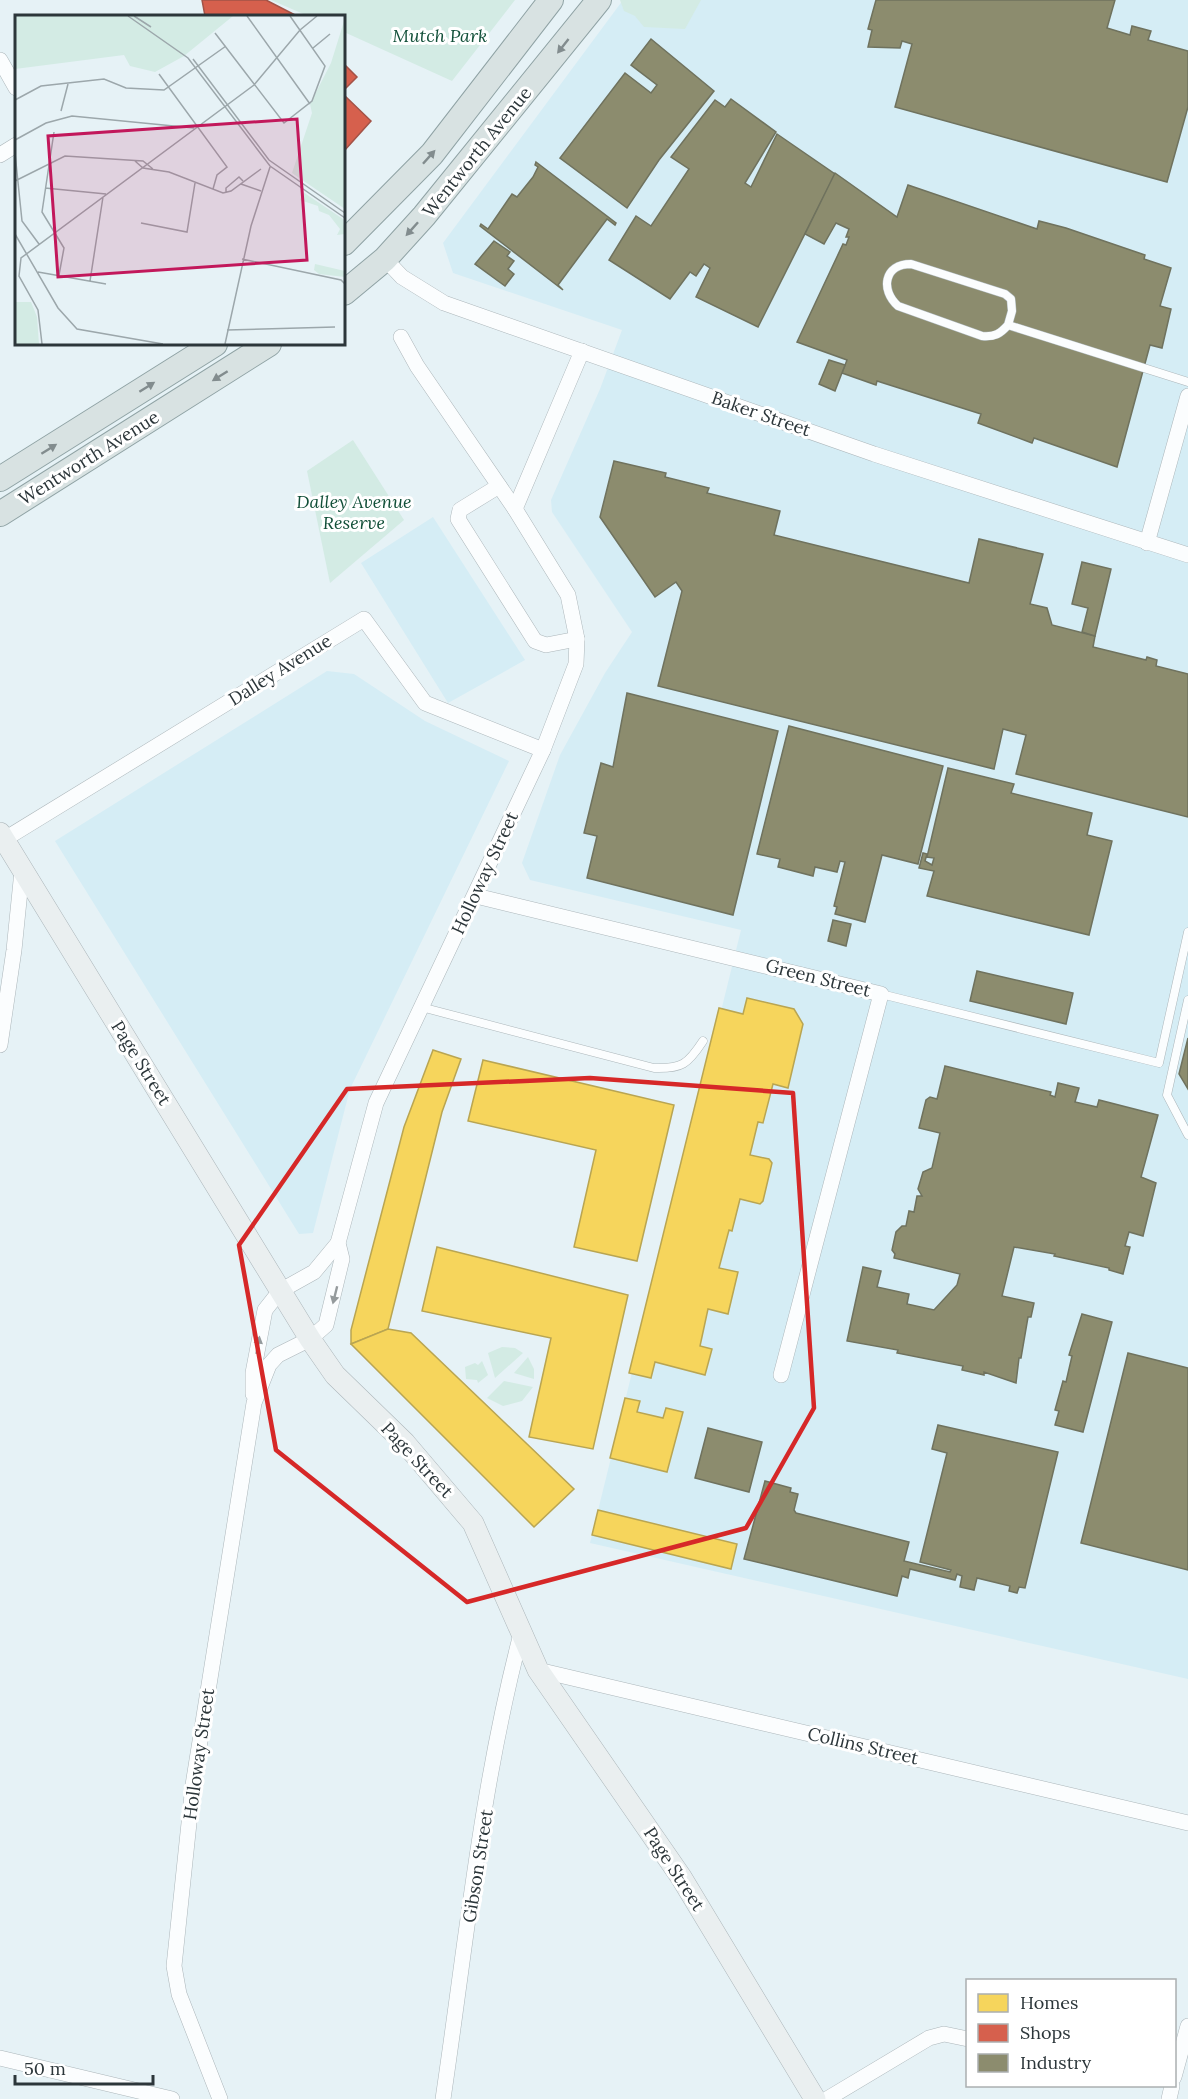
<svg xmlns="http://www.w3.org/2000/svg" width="1188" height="2099" font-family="Lora,serif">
  <rect width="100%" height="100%" fill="#e6f2f6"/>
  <g fill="#d5edf5">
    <polygon points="623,0 1188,0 1188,1679 590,1543 741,930 530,880 522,863 560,755 605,673 632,632 552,512 551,500 600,389 622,330 453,273 443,243"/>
    <polygon points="433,517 525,660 448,703 361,563"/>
    <polygon points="327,671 354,674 425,721 509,761 350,1089 313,1233 299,1234 55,841"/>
  </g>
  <g fill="#d3ebe4">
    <polygon points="271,0 515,0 452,81 344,32 344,16 308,16"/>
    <polygon points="620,0 701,0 685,29 644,27 635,16 624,11"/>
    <polygon points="353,440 404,520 330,583 307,471"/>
    <polygon points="502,1347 515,1348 523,1353 495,1378 488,1353"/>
    <polygon points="528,1357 534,1369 534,1379 514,1373"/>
    <polygon points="482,1361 488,1375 478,1383 477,1380 466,1379 465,1367 475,1363 478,1365"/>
    <polygon points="504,1381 533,1387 522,1401 503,1406 487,1398"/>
  </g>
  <g fill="#f6d55c" stroke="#b9a552" stroke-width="1.5">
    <polygon points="747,998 794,1009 803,1024 788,1088 773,1084 763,1123 758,1122 750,1155 769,1159 772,1163 763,1201 760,1204 740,1199 732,1231 729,1230 719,1268 738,1272 728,1314 708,1309 700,1346 712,1349 705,1375 655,1362 651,1378 629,1373 719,1008 743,1014"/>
    <polygon points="433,1050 461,1059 442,1112 388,1329 351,1344 351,1330 404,1127"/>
    <polygon points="483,1060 674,1105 637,1261 574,1247 596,1150 468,1121"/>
    <polygon points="437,1247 628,1295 593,1449 529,1437 551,1338 422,1311"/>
    <polygon points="388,1329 411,1333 574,1489 534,1527 351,1344"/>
    <polygon points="625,1398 640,1401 637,1412 663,1418 666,1408 683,1412 667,1472 610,1458"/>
    <polygon points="598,1510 737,1544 731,1569 592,1535"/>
  </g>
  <g fill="#d6604d" stroke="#a35347" stroke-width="1.5">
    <polygon points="202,0 266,0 297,16 205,16"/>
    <polygon points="344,64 357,77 344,90"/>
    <polygon points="344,95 371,121 344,151"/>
  </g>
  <g fill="#8c8c6e" stroke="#6f725e" stroke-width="1.5">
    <polygon points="876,0 1115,0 1107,28 1130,35 1132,26 1151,31 1148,40 1188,51 1188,107 1167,182 895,107 912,44 902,41 900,48 868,47 872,30 868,29"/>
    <polygon points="651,39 714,91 659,160 627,208 560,158 625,73 651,93 657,85 631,65"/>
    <polygon points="731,99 776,132 745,183 751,187 777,134 835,174 758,327 696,297 710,268 704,264 696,276 690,272 670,299 609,260 636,216 651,226 689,169 671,157 715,100 725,107"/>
    <polygon points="536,162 616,223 615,225 607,219 558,285 563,290 480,226 481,224 488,229 512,194 517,197 533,177 538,167 535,165"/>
    <polygon points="835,173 897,217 908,185 1037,229 1039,221 1066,228 1145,255 1144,259 1171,268 1160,306 1171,309 1162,348 1150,345 1117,467 1034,438 1032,443 978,423 981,414 877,381 876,385 842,373 847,360 797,342 843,244 846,245 849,237 846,237 849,229 836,223 824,244 805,234"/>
    <polygon points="494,241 510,252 507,256 514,261 508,269 514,274 505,286 475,264"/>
    <polygon points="829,360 845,365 835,391 819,384"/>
    <polygon points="614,461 666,473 665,477 709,488 707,493 780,511 774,535 969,583 979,539 1043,554 1030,604 1047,608 1052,625 1095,636 1093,647 1146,660 1147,657 1157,660 1156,666 1188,674 1188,817 1016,774 1026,735 1003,729 994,769 658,686 682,591 676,582 655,597 600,517"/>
    <polygon points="1082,562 1111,569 1095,636 1082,632 1088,608 1072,604"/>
    <polygon points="627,693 778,731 733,915 587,878 597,836 584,833 601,763 613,767"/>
    <polygon points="789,726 943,766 918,864 882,855 865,922 835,914 837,907 834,906 845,862 840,861 837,872 815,867 813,876 778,867 780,859 757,854"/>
    <polygon points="948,768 1014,784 1011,793 1092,813 1087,835 1112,841 1089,935 927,896 934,871 919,868 923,853 927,854 925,861 932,865 934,858 927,857"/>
    <polygon points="833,920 851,924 846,946 828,941"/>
    <polygon points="977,971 1073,993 1066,1024 970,1001"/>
    <polygon points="1188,1038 1188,1089 1179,1074"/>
    <polygon points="945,1066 1051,1092 1050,1095 1055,1097 1058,1083 1079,1088 1075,1102 1097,1107 1099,1100 1158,1115 1141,1177 1156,1183 1143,1236 1129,1232 1125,1246 1130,1247 1123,1274 1109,1270 1109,1268 1054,1256 1055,1254 1014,1247 1002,1296 1034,1303 1031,1317 1028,1317 1021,1358 1019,1358 1016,1383 984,1372 984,1375 962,1370 963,1366 897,1353 898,1350 847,1341 863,1267 881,1271 877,1287 909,1294 907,1304 934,1310 957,1285 960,1274 894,1258 895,1254 892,1250 896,1232 902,1226 906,1226 909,1211 914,1212 917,1196 922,1196 918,1189 923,1172 932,1168 940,1133 919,1128 926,1100 930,1097 937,1099"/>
    <polygon points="1082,1314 1112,1322 1083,1432 1055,1425 1059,1411 1055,1410 1063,1381 1066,1382 1072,1356 1069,1355"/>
    <polygon points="1128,1353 1188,1368 1188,1570 1081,1543"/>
    <polygon points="938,1425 1058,1452 1025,1588 1019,1587 1017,1593 1009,1591 1010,1586 977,1578 974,1590 960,1587 962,1576 957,1574 955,1580 910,1569 908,1578 902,1576 897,1596 744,1559 765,1481 791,1488 790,1492 798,1494 794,1510 796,1513 909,1542 904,1561 950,1572 951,1570 920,1562 947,1453 932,1449"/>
    <polygon points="708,1428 762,1442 749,1492 695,1478"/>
  </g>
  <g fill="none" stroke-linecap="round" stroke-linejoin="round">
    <g stroke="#acb6ba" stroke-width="9">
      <g id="lane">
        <path d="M1008,325l4,-14 -1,-12 -6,-5 -94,-30c-27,0 -31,26 -13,42l84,30c13,1 18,-2 26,-11l180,57"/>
        <polyline points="881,994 1159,1063 1188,932"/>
        <polyline points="1188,1000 1167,1095 1188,1135"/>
        <path d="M421,1007l233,61c28,1 34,-4 49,-27"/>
      </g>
    </g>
    <g stroke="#acb6ba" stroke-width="16">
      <g id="street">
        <polyline points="0,60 16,88"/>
        <polyline points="0,155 16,145"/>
        <polyline points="385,259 402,277 444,303 874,454 1188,555"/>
        <polyline points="499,486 460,510 458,519 535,641 546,645 577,639"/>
        <polyline points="515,509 582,351"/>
        <polyline points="1147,543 1188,396"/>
        <polyline points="0,842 364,619 425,703 543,750"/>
        <polyline points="476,896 881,994 781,1375"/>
        <polyline points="0,1045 14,950 22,871"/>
        <polyline points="253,1394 253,1373 265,1310 280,1291 314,1272 338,1243"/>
        <polyline points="538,1670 1188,1823"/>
        <polyline points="0,2058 172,2099"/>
        <polyline points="1174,2077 1188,2026"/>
        <polyline points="220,2099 179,1994 174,1966 193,1785 254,1403 269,1365 278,1355 310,1339 326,1325 342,1259 338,1243 376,1103 543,750 576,664 577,639 568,595 515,509 417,366 401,337"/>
        <path d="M443,2099c23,-155 38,-313 78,-465"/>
        <polyline points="827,2099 929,2038 944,2034 968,2039"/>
        <polyline points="1169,2099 1172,2086"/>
      </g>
    </g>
    <g stroke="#acb6ba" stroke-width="22">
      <polyline id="secondary" points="0,833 310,1339 335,1375 405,1443 473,1523 538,1670 681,1877 815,2099"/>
    </g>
    <g stroke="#8fa2a4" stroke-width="26">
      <g id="primary">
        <polyline points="344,243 432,154 551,0"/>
        <polyline points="344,293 385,259 424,216 599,0"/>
        <polyline points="0,479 215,344"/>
        <polyline points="0,514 269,344"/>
      </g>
    </g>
    <use href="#lane" stroke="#fbfdfe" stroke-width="8"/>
    <use href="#street" stroke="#fbfdfe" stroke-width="15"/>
    <use href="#secondary" stroke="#eaeff0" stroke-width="21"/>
    <use href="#primary" stroke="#d8e2e2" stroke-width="24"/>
  </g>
  <defs><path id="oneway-solid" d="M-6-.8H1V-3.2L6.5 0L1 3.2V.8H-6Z" transform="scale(1.5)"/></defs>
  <g fill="#828c8e">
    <use href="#oneway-solid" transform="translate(563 46) rotate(128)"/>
    <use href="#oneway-solid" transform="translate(429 157) rotate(-48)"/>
    <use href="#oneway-solid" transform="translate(412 229) rotate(132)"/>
    <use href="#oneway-solid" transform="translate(220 376) rotate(148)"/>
    <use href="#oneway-solid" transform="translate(147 387) rotate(-32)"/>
    <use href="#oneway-solid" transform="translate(49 449) rotate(-32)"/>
  </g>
  <g fill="#949a9c">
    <use href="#oneway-solid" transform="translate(335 1295) rotate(104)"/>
    <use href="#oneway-solid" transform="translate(258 1345) rotate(-80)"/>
  </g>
  <path fill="none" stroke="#d62828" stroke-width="4.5" stroke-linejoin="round" d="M590,1078l203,15 21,315 -68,120 -279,74 -191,-152 -37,-205 108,-156z"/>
  <g text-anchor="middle" stroke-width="6" stroke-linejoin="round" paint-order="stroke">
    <g font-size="18" font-style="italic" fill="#114f38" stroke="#fff">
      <text x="440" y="42">Mutch Park</text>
      <text x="354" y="508">Dalley Avenue<tspan x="354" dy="21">Reserve</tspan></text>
    </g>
    <g font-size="18" fill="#2c363a" stroke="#fff">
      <text transform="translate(477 152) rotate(-51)" y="6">Wentworth Avenue</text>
      <text transform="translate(761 414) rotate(19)" y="6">Baker Street</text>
      <text transform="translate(89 458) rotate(-32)" y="6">Wentworth Avenue</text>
      <text transform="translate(280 670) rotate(-32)" y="6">Dalley Avenue</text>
      <text transform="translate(485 873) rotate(-65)" y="6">Holloway Street</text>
      <text transform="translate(818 978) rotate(14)" y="6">Green Street</text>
      <text transform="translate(141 1063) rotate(58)" y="6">Page Street</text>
      <text transform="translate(417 1460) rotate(47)" y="6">Page Street</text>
      <text transform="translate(863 1746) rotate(13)" y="6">Collins Street</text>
      <text transform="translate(199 1754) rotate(-82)" y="6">Holloway Street</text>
      <text transform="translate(478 1866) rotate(-81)" y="6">Gibson Street</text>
      <text transform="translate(674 1869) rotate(57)" y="6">Page Street</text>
    </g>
  </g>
  <g transform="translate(15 15)">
    <rect width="330" height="330" fill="#e6f2f6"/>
    <path d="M0,1h218l-49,40 -29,16 -25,-6 -6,-11 -109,14zM330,3v191l-53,-36 20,-60 -2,-9 21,-41zM288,177l40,27 2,15 -8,1 3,-6 -11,-14 -10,-4 -1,-5 -18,-6zM300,249l30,7v6l-26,-3 -5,-4zM0,287h16l6,15 2,27h-24z" fill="#d3ebe4"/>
    <path fill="none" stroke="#9ca7ab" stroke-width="1.5" d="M113,1l60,42 82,108 75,52M119,1l17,11M232,1l63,88M200,18l69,90 28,-22 13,-35 -35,-50M298,33l17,-14M178,44l76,101 76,53M144,59l68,93 -10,8 -4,14M0,85l26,-14 63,-7 22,9 38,2 62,-44M46,96l7,-27M39,117l-12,80 22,36 -5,27M0,125l31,-17 26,-7 122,12M0,138l7,68 17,23M120,146l8,7 26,4 54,21 8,-2 30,-22M0,166l50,-25 78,5 10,8M226,169l20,7M30,173l61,6M211,177v-4l13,-11 4,4M126,208l46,9 8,-49M0,219l43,74 19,21 86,15M227,244l99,21 4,4M23,257l68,12M75,266l13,-84M212,315l108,-3M27,329l-4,-34 -19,-34 2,-18 233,-173 46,-55 17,-14M210,329l26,-118 19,-59"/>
    <path fill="#c2185b" fill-opacity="0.15" stroke="#c2185b" stroke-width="3" d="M282,104l10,141 -249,17 -10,-141z"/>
    <rect width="330" height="330" fill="none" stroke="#2c363a" stroke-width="3"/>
  </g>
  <rect x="966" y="1979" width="210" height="108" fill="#ffffff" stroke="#abafb0" stroke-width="1.5"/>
  <rect x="978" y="1994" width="30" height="18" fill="#f6d55c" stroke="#abafb0" stroke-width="1.5"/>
  <text x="1020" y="2009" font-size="18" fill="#2c363a">Homes</text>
  <rect x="978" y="2024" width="30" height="18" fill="#d6604d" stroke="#abafb0" stroke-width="1.5"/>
  <text x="1020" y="2039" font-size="18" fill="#2c363a">Shops</text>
  <rect x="978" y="2054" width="30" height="18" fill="#8c8c6e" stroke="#abafb0" stroke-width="1.5"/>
  <text x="1020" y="2069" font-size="18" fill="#2c363a">Industry</text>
  <path d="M15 2075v9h138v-9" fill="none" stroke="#2c363a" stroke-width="3"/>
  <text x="24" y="2075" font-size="18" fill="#2c363a" stroke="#ffffff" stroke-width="4.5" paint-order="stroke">50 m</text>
</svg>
